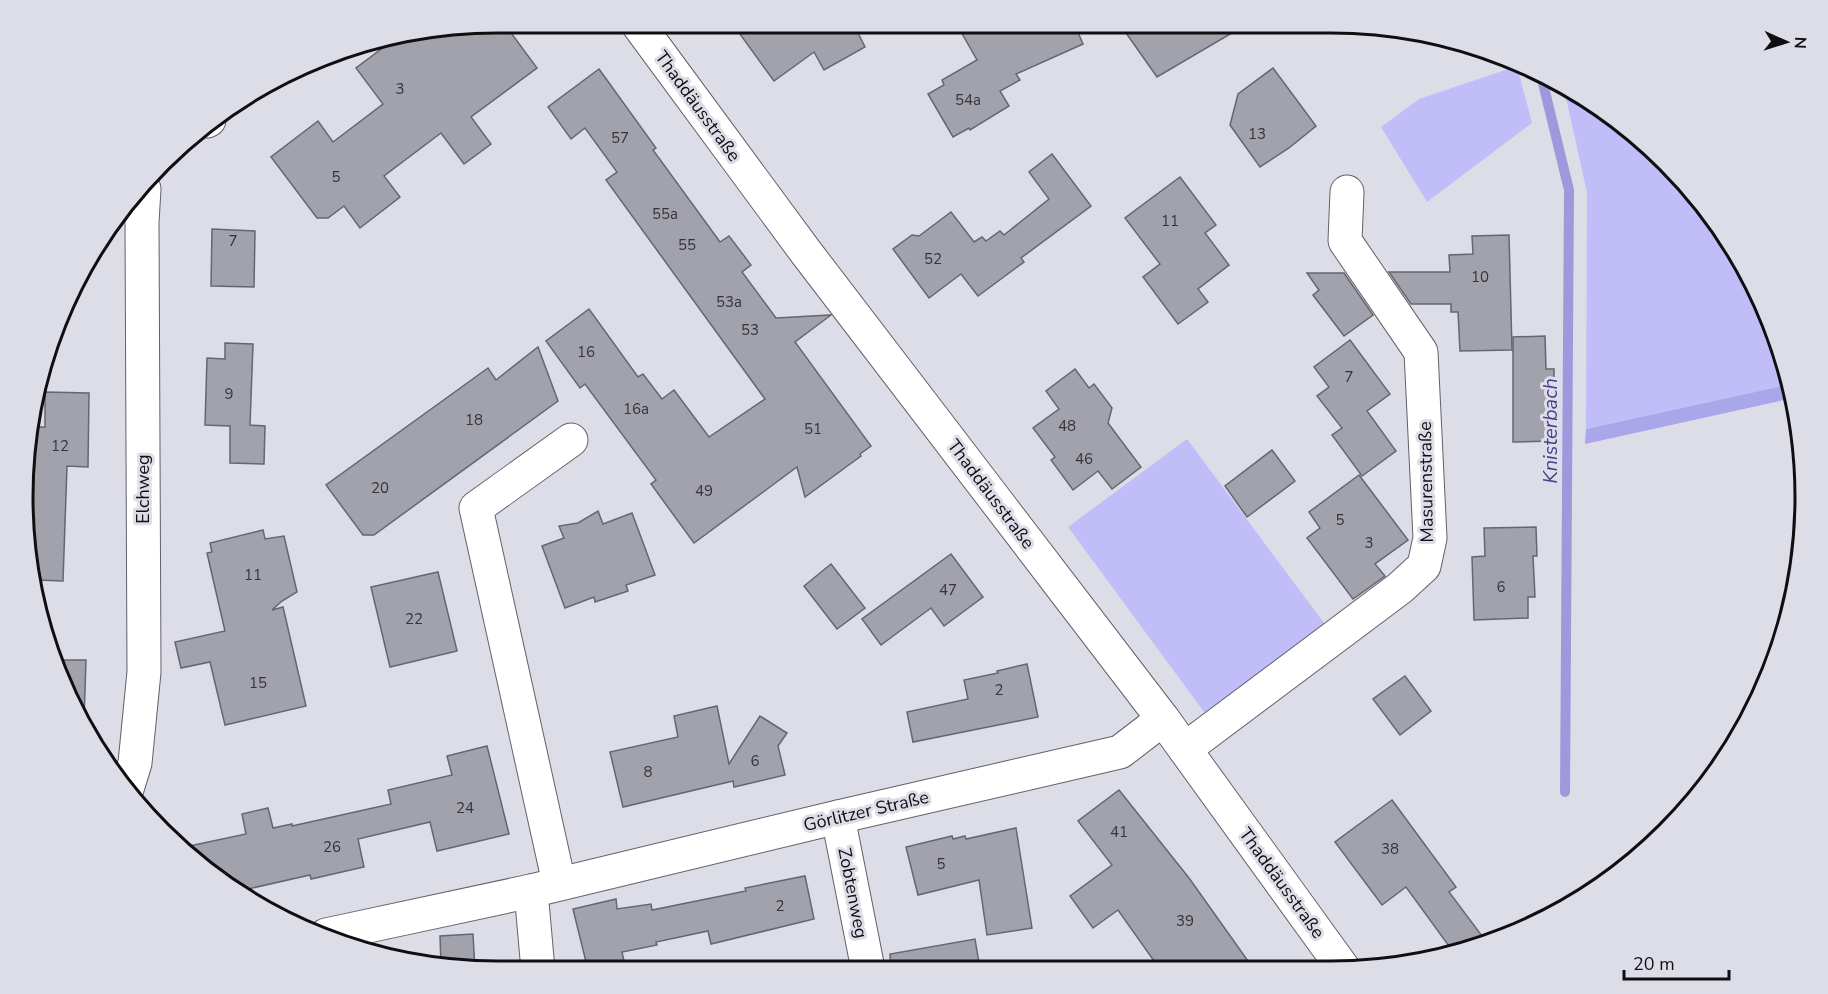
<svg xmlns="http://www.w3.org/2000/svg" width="1828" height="994" font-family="'Nunito Sans',sans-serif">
  <rect width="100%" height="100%" fill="#dddde8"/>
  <g fill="#c0bdf8">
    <polygon points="1517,66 1532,123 1427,202 1381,127 1419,99"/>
    <polygon points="1563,84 1644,140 1707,208 1756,287 1789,374 1791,384 1586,429 1587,193"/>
    <polygon points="1187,439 1327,627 1207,716 1068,527"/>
  </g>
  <polygon fill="#aaa6ea" points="1791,384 1793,398 1585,444 1586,429"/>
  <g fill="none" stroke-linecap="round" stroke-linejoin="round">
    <polyline stroke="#9e99dd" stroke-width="10" points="1541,75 1569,190 1565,792"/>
  </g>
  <g fill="#a2a2ad" stroke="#666670" stroke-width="1.5">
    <polygon points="497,22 503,22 537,68 471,117 491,144 464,164 441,133 384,176 400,197 360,228 344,206 328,218 317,218 271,157 318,121 333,142 383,104 356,68 392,41"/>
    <polygon points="732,23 853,23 865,47 824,70 814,52 774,81"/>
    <polygon points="956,23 1004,23 1009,33 1019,28 1021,33 1044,23 1074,23 1083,44 1016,74 1020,80 1000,91 1009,106 970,130 969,128 953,137 928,94 944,85 942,80 977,60"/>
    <polygon points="1119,23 1249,23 1157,77"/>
    <polygon points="1273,68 1316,126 1289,148 1260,167 1230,125 1238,94"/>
    <polygon points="599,69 656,148 653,150 720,242 729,236 751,265 742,272 776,318 831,315 795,342 871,446 860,454 861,456 805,497 797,467 694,543 651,484 656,480 585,384 580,388 546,341 589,309 638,377 643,374 662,399 674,390 709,437 765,399 606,180 617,172 585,128 571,139 548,107"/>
    <polygon points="1052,154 1091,206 1021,258 1024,262 978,296 961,274 929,298 893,249 912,235 919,236 951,212 974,242 982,237 986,241 1000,231 1004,235 1049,199 1029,172"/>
    <polygon points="1180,177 1216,225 1205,233 1229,265 1198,289 1208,302 1178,324 1143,277 1160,264 1125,218"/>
    <polygon points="212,229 255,231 254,287 211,286"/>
    <polygon points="1509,235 1512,350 1460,351 1458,312 1451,312 1451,304 1411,304 1389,272 1450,272 1449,255 1473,254 1472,236"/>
    <polygon points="1307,273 1344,273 1373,315 1344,336 1313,295 1319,290"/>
    <polygon points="1545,336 1546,369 1554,369 1554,441 1513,442 1513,337"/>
    <polygon points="1350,340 1390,394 1367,411 1396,451 1362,476 1332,435 1342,428 1317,396 1329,387 1314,367"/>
    <polygon points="225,343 253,344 250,425 265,426 264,464 230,463 230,426 205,425 207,358 225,359"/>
    <polygon points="538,347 558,401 374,535 363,535 326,485 488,368 496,380"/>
    <polygon points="1075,369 1089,388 1094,384 1112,408 1108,423 1141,467 1112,489 1098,471 1073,490 1051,460 1055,457 1033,428 1059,409 1046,391"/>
    <polygon points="45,392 89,393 88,467 67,466 63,581 36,580 24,529 33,427 45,427"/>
    <polygon points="1272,450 1295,481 1247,517 1225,486"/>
    <polygon points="1359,475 1408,540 1375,564 1385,576 1353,599 1307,538 1320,528 1309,512"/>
    <polygon points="598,511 603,524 632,513 655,575 626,585 628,591 595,602 594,597 565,608 542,546 564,538 559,526 578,523"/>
    <polygon points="1536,527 1537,556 1533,556 1535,597 1528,597 1528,618 1474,620 1472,557 1485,556 1484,528"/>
    <polygon points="263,530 265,539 284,536 297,592 282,601 272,610 283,607 306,706 225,725 210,662 181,668 175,642 225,631 207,553 212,552 210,543"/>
    <polygon points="951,554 983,597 944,626 931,608 881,645 862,619"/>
    <polygon points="831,564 865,608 837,629 804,586"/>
    <polygon points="438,572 457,651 390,667 371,587"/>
    <polygon points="54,660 86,660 84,720 59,679"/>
    <polygon points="1027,664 1038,717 913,742 907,712 968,699 964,680 998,673 997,671"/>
    <polygon points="1405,676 1431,711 1400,735 1373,699"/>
    <polygon points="717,706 729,764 760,716 787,733 778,746 785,775 734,787 733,781 623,807 610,752 678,737 674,716"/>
    <polygon points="487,746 509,834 437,851 430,822 358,839 364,867 311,879 310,875 239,891 185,847 246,834 242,814 268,808 273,828 292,824 292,826 391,804 388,790 452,775 447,756"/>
    <polygon points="1119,790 1189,878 1253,968 1159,968 1118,910 1093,928 1070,896 1112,865 1078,821"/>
    <polygon points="1392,800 1456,887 1449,892 1488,944 1454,953 1406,887 1382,905 1335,842"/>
    <polygon points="1016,828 1032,928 987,935 979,880 918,895 906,847 952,836 953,839 965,836 966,839"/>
    <polygon points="805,876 814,919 711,944 708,931 656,942 657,945 622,952 626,970 588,970 573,909 616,899 617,909 651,904 652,910 746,891 745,888"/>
    <polygon points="473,934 475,970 441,966 440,936"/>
    <polygon points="975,939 980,969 891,969 890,954"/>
  </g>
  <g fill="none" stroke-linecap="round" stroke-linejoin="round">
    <g stroke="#61616a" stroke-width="35">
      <g id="minor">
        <polyline points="637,23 805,251 1163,719 1343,968"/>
        <polyline points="207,121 209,120"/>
        <polyline points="1185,749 1400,588 1424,566 1430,538 1421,352 1345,241 1347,192"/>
        <polyline points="127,789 135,763 144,672 142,222 144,189"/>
        <polyline points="838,817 868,969"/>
        <polyline points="559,883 476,508 571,440"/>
        <polyline points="531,891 538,970"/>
        <polyline points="326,935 531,891 838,817 1120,752 1163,719"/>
      </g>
    </g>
    <polyline stroke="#717178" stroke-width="4" stroke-dasharray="4.5 3" stroke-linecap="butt" points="1519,73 1520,66"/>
    <use href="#minor" stroke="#fff" stroke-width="33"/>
  </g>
  <g text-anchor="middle" stroke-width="6" stroke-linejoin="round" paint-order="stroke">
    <g font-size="15" fill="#343439">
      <text x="400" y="94">3</text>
      <text x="968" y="105">54a</text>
      <text x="1257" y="139">13</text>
      <text x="620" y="143">57</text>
      <text x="336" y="182">5</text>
      <text x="665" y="219">55a</text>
      <text x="1170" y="226">11</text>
      <text x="233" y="246">7</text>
      <text x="687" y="250">55</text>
      <text x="933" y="264">52</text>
      <text x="1480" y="282">10</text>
      <text x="729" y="307">53a</text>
      <text x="750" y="335">53</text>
      <text x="586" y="357">16</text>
      <text x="1349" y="382">7</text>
      <text x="229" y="399">9</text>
      <text x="636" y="414">16a</text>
      <text x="474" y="425">18</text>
      <text x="1067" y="431">48</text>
      <text x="813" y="434">51</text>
      <text x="60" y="451">12</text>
      <text x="1084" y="464">46</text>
      <text x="380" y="493">20</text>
      <text x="704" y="496">49</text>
      <text x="1340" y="525">5</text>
      <text x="1369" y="548">3</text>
      <text x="253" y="580">11</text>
      <text x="1501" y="592">6</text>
      <text x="948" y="595">47</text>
      <text x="414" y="624">22</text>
      <text x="258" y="688">15</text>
      <text x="999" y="695">2</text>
      <text x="755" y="766">6</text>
      <text x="648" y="777">8</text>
      <text x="465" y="813">24</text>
      <text x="1119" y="837">41</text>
      <text x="332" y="852">26</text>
      <text x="1390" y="854">38</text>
      <text x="941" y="869">5</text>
      <text x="780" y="911">2</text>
      <text x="1185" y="926">39</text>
    </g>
    <g font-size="18" fill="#0f0f12" stroke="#dddde8">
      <text transform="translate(698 106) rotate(54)" y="6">Thaddäusstraße</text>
      <text transform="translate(1426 482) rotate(-91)" y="6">Masurenstraße</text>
      <text transform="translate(143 489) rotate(-90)" y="6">Elchweg</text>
      <text transform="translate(991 494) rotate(53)" y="6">Thaddäusstraße</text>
      <text transform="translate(866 811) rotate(-13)" y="6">Görlitzer Straße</text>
      <text transform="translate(1282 883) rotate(54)" y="6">Thaddäusstraße</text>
      <text transform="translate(853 893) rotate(79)" y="6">Zobtenweg</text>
    </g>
    <g font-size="20" font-style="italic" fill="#483c8b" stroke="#dddde8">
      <text transform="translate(1550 431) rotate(-90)" y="7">Knisterbach</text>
    </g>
  </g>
  <path d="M0 0H1828V994H0ZM497 33H1331A464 464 0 0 1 1795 497V497A464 464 0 0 1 1331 961H497A464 464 0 0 1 33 497V497A464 464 0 0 1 497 33Z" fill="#dddde8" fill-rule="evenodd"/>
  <path fill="none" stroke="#0f0f12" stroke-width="3" d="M497 33H1331A464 464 0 0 1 1795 497V497A464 464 0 0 1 1331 961H497A464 464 0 0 1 33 497V497A464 464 0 0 1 497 33Z"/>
  <g transform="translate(1786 42) rotate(93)" stroke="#dddde8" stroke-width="4.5" paint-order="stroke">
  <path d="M0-4.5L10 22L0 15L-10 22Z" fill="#0f0f12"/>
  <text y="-9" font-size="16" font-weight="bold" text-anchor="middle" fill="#0f0f12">N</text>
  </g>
  <path d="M1624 970v9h105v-9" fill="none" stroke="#0f0f12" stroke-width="3"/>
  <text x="1633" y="970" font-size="18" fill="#0f0f12" stroke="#dddde8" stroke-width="4.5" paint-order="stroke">20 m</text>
</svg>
